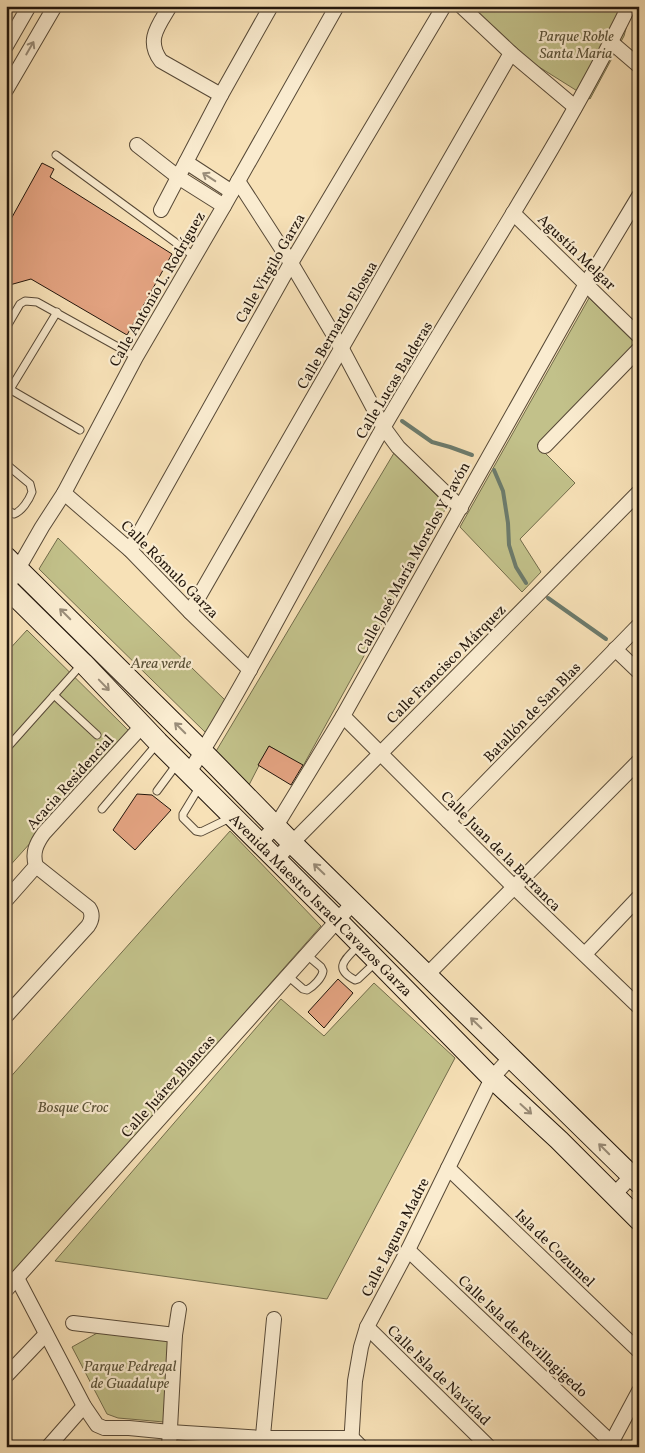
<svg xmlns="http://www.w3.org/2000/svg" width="645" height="1453" font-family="Vollkorn,serif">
  <rect width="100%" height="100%" fill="#f7e1b7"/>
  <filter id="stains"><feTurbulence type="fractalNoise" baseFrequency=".004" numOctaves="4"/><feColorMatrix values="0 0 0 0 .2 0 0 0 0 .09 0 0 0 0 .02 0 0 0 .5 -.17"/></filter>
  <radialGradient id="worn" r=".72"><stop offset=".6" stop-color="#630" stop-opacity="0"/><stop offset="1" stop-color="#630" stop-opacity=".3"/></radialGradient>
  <g fill="#c2c18a" stroke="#726c4b">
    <polygon points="462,6 632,6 624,36 590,99 512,50"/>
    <polygon points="589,298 635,343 537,445 575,483 520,539 541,572 522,592 460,527"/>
    <polygon points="394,453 447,506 303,766 269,746 249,785 215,753"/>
    <polygon points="58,538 225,700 207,734 39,569"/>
    <polygon points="27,630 130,732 6,870 6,653"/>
    <polygon points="230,831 321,926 6,1283 6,1082"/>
    <polygon points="374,983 455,1058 327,1299 55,1261 281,999 324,1036"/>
    <polygon points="99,1332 171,1340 164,1422 118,1418 107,1414 72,1347"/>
  </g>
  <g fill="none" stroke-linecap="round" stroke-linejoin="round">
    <g stroke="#6c7b6c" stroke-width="4">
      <polyline points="402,421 432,442 450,447 472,455"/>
      <polyline points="494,470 503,491 508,523 509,545 516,567 526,583"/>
      <polyline points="548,598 606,639"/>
    </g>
  </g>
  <g fill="#e3a381" stroke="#22160c">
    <polygon points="42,163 54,169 50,177 172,254 127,335 31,279 6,286 6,228"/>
    <polygon points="269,746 303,765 291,785 258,765"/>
    <polygon points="137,794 152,795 171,810 135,850 113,830"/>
    <polygon points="338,979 353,993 324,1028 308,1012"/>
  </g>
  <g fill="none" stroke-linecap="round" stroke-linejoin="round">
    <g stroke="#574937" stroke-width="9">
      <g id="lane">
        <polyline points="56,155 194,256"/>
        <polyline points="6,328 20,304 25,301 37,302 136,357"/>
        <polyline points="6,387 80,430"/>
        <polyline points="6,396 57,312"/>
        <path d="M6,464l24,20 2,8c-3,8 -10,19 -18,22l-8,-5"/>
        <polyline points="54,695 97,735"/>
        <polyline points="6,749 81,665"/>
        <polyline points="200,786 183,814 183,818 196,831 201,832 232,817"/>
        <polyline points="157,791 177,764"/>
        <polyline points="102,809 157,744"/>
        <path d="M358,946c-12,13 -26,22 -3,34l3,-1 18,-17"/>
        <path d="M288,976l15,13 4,1c6,-3 15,-12 16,-19l-2,-4 -14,-12"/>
      </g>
    </g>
    <g stroke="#574937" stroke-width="16">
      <g id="street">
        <path d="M170,6c-11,19 -25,34 -9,55l60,34"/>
        <polyline points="461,6 511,53 575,107"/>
        <polyline points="611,42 639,66"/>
        <polyline points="6,46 29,6"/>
        <polyline points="6,90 55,6"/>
        <polyline points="137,145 178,177 224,206"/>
        <polyline points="186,162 232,192"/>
        <polyline points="238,181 291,263 342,349 384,428 398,447 461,508"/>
        <polyline points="161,210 221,95 271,6"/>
        <polyline points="513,213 639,336"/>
        <polyline points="545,446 639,349"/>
        <polyline points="64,493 130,550 190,612 250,670"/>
        <polyline points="130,550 291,263 444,6"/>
        <polyline points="7,588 42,527 64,493 136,357 224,206 337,6"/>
        <polyline points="190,612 511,53"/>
        <polyline points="615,649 639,672"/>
        <polyline points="343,716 514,887 639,1007"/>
        <path d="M189,772c27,-41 51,-84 74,-126 40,-73 79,-146 120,-218 82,-141 174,-276 246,-422"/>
        <polyline points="448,821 639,625"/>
        <polyline points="260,843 276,826 343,716 586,284 639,196"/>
        <polyline points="276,859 639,492"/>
        <polyline points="6,900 36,866"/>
        <polyline points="585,954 639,897"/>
        <polyline points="427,975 639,761"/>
        <path d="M6,1016l82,-90c4,-6 5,-12 1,-18l-53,-42c-4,-13 0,-22 8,-33l99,-108"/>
        <polyline points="448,1168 639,1351"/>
        <polyline points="614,1195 639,1168"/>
        <polyline points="408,1250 616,1447"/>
        <polyline points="17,1278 84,1406 97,1425 104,1428 129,1428 170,1432 262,1438 352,1438 361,1447"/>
        <polyline points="6,1290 353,903"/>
        <polyline points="73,1323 175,1335"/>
        <polyline points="367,1327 489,1447"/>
        <polyline points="6,1376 46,1334"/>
        <polyline points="262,1446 274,1319"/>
        <polyline points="351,1446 355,1381 361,1347 367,1327 408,1250 492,1078 511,1057"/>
        <polyline points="48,1447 84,1406"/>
        <polyline points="169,1447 175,1335 179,1309"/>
        <polyline points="609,1447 639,1391"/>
      </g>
    </g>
    <g stroke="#22160c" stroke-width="22">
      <g id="secondary">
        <polyline points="6,557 203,752 292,843 639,1183"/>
        <polyline points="6,587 83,663 158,742 338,921 492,1078 559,1140 639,1220"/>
      </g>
    </g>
    <use href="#lane" stroke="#faecd0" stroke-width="7"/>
    <use href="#street" stroke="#faecd0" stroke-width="14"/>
    <use href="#secondary" stroke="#faecd0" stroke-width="20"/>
  </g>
  <defs><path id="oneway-shaft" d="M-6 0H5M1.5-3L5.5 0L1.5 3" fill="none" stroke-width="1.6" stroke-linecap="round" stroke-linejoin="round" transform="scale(1.25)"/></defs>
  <g stroke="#998c78">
    <use href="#oneway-shaft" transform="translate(30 48) rotate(-60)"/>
    <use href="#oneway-shaft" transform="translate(209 177) rotate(-147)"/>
    <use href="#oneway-shaft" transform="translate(65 614) rotate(-135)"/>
    <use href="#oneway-shaft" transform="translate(104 685) rotate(46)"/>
    <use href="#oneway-shaft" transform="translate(180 728) rotate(-135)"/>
    <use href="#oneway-shaft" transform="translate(319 869) rotate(-136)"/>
    <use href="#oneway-shaft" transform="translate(476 1023) rotate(-136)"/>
    <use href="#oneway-shaft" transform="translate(526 1109) rotate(42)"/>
    <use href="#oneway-shaft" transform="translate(604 1149) rotate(-135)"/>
  </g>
  <g text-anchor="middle" stroke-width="4.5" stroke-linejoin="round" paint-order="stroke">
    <g font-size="15" font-style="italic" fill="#5a5238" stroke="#faecd0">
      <text x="576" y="41">Parque Roble<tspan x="576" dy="17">Santa Maria</tspan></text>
      <text x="161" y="668">Area verde</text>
      <text x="73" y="1112">Bosque Croc</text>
      <text x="130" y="1371">Parque Pedregal<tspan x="130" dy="17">de Guadalupe</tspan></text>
    </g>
    <g font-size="15" fill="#22160c" stroke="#faecd0">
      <text transform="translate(577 252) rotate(44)" y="5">Agustín Melgar</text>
      <text transform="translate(270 268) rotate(-60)" y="5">Calle Virgilo Garza</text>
      <text transform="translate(157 289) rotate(-60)" y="5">Calle Antonio L. Rodríguez</text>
      <text transform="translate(337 325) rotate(-60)" y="5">Calle Bernardo Elosua</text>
      <text transform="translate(394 380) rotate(-59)" y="5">Calle Lucas Balderas</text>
      <text transform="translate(413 558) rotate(-61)" y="5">Calle José María Morelos Y Pavón</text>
      <text transform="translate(170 569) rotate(45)" y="5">Calle Rómulo Garza</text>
      <text transform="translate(446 664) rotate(-45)" y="5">Calle Francisco Márquez</text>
      <text transform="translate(532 712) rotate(-46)" y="5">Batallón de San Blas</text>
      <text transform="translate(70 782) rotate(-48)" y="5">Acacia Residencial</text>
      <text transform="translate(501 851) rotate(45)" y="5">Calle Juan de la Barranca</text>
      <text transform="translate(321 905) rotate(45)" y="5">Avenida Maestro Israel Cavazos Garza</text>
      <text transform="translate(168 1086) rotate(-48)" y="5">Calle Juárez Blancas</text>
      <text transform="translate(395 1237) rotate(-63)" y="5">Calle Laguna Madre</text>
      <text transform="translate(555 1248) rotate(44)" y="5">Isla de Cozumel</text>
      <text transform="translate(523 1336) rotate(43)" y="5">Calle Isla de Revillagigedo</text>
      <text transform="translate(439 1375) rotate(44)" y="5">Calle Isla de Navidad</text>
    </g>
  </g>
  <rect width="645" height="1453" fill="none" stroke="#f7e1b7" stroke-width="25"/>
  <rect x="8" y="8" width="630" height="1438" fill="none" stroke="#22160c" stroke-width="2.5"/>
  <rect x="12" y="12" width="620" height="1428" fill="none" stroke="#22160c"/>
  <rect width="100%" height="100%" filter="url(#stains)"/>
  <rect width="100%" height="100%" fill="url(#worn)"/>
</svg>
